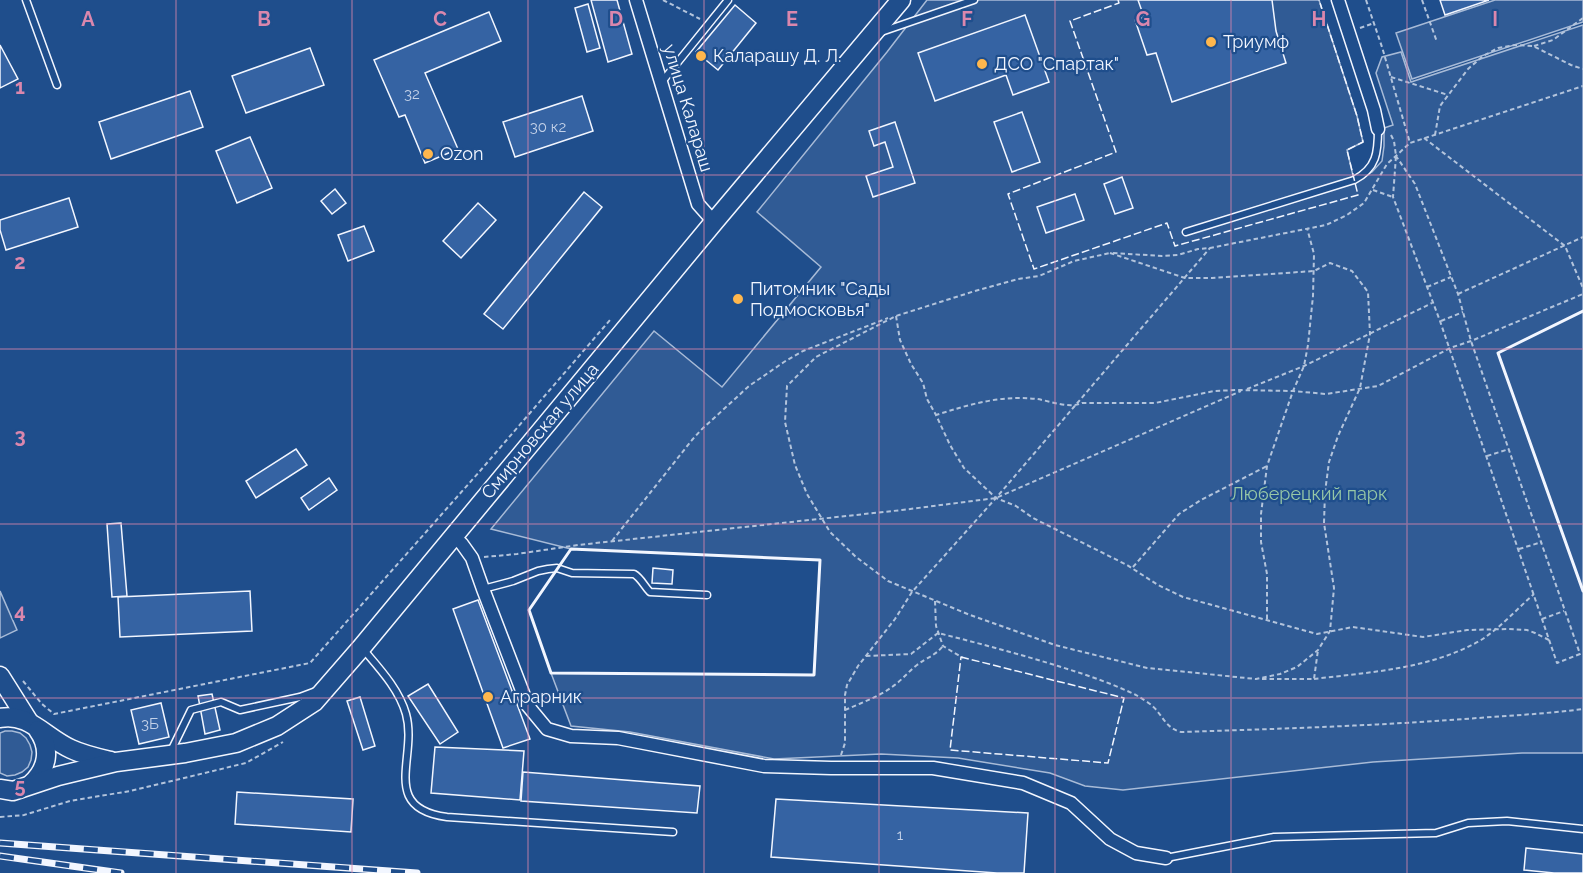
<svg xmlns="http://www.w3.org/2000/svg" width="1583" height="873" font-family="Raleway,sans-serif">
  <rect width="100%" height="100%" fill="#1f4e8c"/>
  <g fill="#305b95" stroke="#a8bbd7" stroke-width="1.5">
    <polygon points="927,0 1319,0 1357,116 1363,142 1347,150 1354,180 1372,172 1382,161 1384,146 1384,128 1393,125 1376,73 1382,57 1401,52 1411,82 1583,25 1583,753 1522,753 1373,762 1123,790 1085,786 1050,773 958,758 881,754 774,759 630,732 571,726 551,673 814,675 820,560 571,549 491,529 654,331 722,387 821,267 757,212 887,52"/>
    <polygon points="1495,0 1583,0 1583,22 1412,79 1396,33"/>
    <polygon points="0,591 17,630 0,638"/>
    <polygon points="5,731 12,731 20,733 26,738 30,745 32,752 31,760 28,767 22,772 15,775 7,776 0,773 0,733"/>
  </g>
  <g fill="#3563a3" stroke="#f2f6ff" stroke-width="1.5">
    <polygon points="591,0 617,0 632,54 608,62"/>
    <polygon points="1138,0 1272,0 1276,31 1286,63 1172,102 1156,53 1147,55 1135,20 1144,17"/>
    <polygon points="1440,0 1489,0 1445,15"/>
    <polygon points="588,4 600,48 587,52 575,8"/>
    <polygon points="735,5 756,23 718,70 696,52"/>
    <polygon points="489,12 501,41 425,73 458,149 425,163 405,115 399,117 374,60"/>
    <polygon points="1025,15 1049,82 1013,95 1006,75 935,101 918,53"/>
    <polygon points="0,45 18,79 0,88"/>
    <polygon points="310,48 324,85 246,113 232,76"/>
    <polygon points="190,91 203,127 111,159 99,122"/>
    <polygon points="582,96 593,131 515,157 503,122"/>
    <polygon points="1022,112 1040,162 1012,172 994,122"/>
    <polygon points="895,122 915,183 873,197 866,176 893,167 885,142 874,146 869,131"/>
    <polygon points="250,137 272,188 237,203 216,151"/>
    <polygon points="1122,177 1133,208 1115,214 1104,184"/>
    <polygon points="335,189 346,203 332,214 321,201"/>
    <polygon points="584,192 602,207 503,329 484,314"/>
    <polygon points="1075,194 1084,220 1046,233 1037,207"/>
    <polygon points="69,198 78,227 6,250 0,230 0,220"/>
    <polygon points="478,203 496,220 461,258 443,241"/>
    <polygon points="364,226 374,251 348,261 338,235"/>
    <polygon points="296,449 307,465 256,498 246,481"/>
    <polygon points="329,478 337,490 309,510 301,498"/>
    <polygon points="121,523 127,596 112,597 107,524"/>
    <polygon points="653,568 673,570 672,584 652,583"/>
    <polygon points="250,591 252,631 120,637 118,597"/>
    <polygon points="478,600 530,739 503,748 453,609"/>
    <polygon points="428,684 458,732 440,744 408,696"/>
    <polygon points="212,694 220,730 205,734 198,696"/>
    <polygon points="360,697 375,746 363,750 347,701"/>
    <polygon points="161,703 169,737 139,744 131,710"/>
    <polygon points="435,747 524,751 520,800 431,793"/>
    <polygon points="523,772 700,786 697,813 521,801"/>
    <polygon points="237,792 353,799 351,832 235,824"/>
    <polygon points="776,799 1028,813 1024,873 997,873 771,857"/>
    <polygon points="1526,848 1583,854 1583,873 1554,873 1524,870"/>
  </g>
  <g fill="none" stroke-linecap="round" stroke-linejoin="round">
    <g stroke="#f2f6ff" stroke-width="9">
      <g id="lane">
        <polyline points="26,0 57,85"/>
        <polyline points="881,32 974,0"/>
        <polyline points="661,83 728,0"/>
        <path d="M1186,232l168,-52c23,-12 24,-28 24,-51"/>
        <path d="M483,589l30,-8 25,-10 10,-2 9,-1 15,5 62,1c7,4 10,12 16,18l57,3"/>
        <path d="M363,649c16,19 36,40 43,65 12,43 -27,94 41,103l226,15"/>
        <polyline points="171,751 191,710 221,702 240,710 300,697 316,691"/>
        <polyline points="1166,858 1274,837 1436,833 1468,823 1507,821 1583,829"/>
      </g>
    </g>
    <g stroke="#f2f6ff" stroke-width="15">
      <g id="street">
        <polyline points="636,0 698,204 714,222"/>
        <polyline points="1338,0 1374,110 1378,129"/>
        <polyline points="454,536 462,544 472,558 483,589 528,706 547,729 571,736 618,738 764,766 831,768 933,768 1023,783 1071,803 1110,839 1136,853 1166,858"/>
      </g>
    </g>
    <g stroke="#f2f6ff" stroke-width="21">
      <g id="secondary">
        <polyline points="0,676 29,722"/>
        <path d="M0,718c28,-6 46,20 71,31 13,6 27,9 40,12"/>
        <path d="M31,784c17,-15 20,-36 7,-54"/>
        <polyline points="0,789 13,791 58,776 116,762 185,753 236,743 277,726 314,702 361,648 714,222 901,0"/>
      </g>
    </g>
    <g stroke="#b3c4dc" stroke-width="2" stroke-dasharray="4.5 3" stroke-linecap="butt">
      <polyline points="663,0 700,19"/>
      <polyline points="1366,0 1382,47 1410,143 1583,86"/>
      <polyline points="1422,0 1437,42"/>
      <polyline points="1360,28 1374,23"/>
      <polyline points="1534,46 1553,40 1583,18"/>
      <polyline points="1391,77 1448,95"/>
      <polyline points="1391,135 1394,141 1396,156 1393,197 1440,321 1557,663 1580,654 1471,341 1458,294 1415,184 1396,156"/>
      <polyline points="1435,135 1440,106 1468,69 1483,56 1498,48 1515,45 1533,46 1571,65 1583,69"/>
      <polyline points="1424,138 1565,246 1583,288"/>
      <polyline points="1373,190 1393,197"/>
      <polygon points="1110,253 1185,278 1212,278 1314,271 1330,263 1352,271 1368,292 1370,334 1360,388 1338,436 1329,462 1325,492 1324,523 1334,588 1330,631 1318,650 1297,667 1280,674 1256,679 1147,668 1055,645 970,615 888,581 856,557 830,532 807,494 795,465 785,422 787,386 816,357 896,316 975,291 1018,279 1039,276 1074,261"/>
      <polyline points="1113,253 1162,256 1178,255 1198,249 1210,248 1326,225 1347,215 1364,203 1387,164 1410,143"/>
      <polyline points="1427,287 1451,277"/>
      <polyline points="1458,294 1583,237"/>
      <polyline points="896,316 900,340 911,364 923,383 927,399 936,415"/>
      <polyline points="1441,321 1463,312"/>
      <polyline points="1247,389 1304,366 1432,303"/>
      <polyline points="1487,456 1509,449"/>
      <polyline points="612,541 692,440 701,430 749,386 784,362 803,351 888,318"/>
      <polyline points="1519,549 1542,542"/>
      <polyline points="484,557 517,554 578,545 902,510 996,498 1241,391"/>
      <polyline points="1133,567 1179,514 1201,500 1267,466"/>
      <polyline points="935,601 936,626 943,646 963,658"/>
      <polyline points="1267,619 1267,574 1261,542 1261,514 1267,466 1293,391 1304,366 1308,345 1313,296 1314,254 1307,228"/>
      <polyline points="1542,619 1564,611"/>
      <path d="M1549,640l-14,-7 -8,-3 -18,-1 -42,1 -44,7 -70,-10 -36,7 -134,-37 -25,-12 -31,-20 -94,-47 -17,-12 -20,-8 -32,-30 -14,-23 -14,-30c35,-11 64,-20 101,-16 13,2 32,10 45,4h73l59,-12 23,-1 56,1 33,3 52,-8 72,-38 21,-7 112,-47"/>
      <path d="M866,656l45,-2 27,-21c40,10 81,21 120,33 26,8 53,17 78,29 7,4 17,10 22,17 7,9 11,17 23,20 94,-3 189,-6 283,-13 40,-3 80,-5 119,-10"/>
      <polyline points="1262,679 1314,679 1318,650"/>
      <path d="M1314,679c57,-7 117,-10 167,-39 19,-12 36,-31 53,-46"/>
      <polyline points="23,681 42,704 54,714 310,663 480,471 610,320"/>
      <path d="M845,710c16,-7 33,-13 47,-23 9,-6 16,-15 25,-22 10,-8 18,-9 26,-19"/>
      <polyline points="841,755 845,743 845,695 847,685 858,666 895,619 912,592 996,498 1210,248"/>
      <polyline points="0,817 24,815 70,801 130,791 246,763 283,742"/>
    </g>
    <use href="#lane" stroke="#1f4e8c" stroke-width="6"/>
    <use href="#street" stroke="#1f4e8c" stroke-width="12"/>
    <use href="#secondary" stroke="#1f4e8c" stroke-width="18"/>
    <g stroke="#f2f6ff" stroke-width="7">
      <g id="rail">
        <polyline points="0,843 417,873"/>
        <polyline points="0,856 121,873"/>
      </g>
    </g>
    <use href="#rail" stroke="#1f4e8c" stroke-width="4.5" stroke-dasharray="14" stroke-linecap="butt"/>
    <g stroke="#f2f6ff" stroke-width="1.5" stroke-dasharray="8 3" stroke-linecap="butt">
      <polyline points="1118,0 1119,3 1070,21 1116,152 1008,194 1034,269 1167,223 1175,246 1358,195 1347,150 1363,142 1357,116 1319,0"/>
      <polygon points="961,657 1124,698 1108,763 950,750"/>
    </g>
    <g stroke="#f2f6ff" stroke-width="3">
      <polyline points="1583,311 1498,353 1583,591"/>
      <polygon points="571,549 820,560 814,675 551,673 529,610"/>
    </g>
  </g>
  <path fill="none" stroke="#da87ad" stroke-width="1.5" stroke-opacity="0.55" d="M176,0v873M352,0v873M528,0v873M704,0v873M879,0v873M1055,0v873M1231,0v873M1407,0v873M0,175h1583M0,349h1583M0,524h1583M0,698h1583"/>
  <g fill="#ffb74d" stroke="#1f4e8c" stroke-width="2">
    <circle cx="1211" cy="42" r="6"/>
    <circle cx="701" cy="56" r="6"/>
    <circle cx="982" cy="64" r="6"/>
    <circle cx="428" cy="154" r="6"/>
    <circle cx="738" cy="299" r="6"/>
    <circle cx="488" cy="697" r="6"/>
  </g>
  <g text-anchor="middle" stroke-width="4.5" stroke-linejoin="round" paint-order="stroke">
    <g font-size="15" fill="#c3d1e8">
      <text x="412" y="99">32</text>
      <text x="548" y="132">30 к2</text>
      <text x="150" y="729">3Б</text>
      <text x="900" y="840">1</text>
    </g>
    <g font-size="18" fill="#f2f6ff" stroke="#1f4e8c" text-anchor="start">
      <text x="1223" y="48">Триумф</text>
      <text x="713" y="62">Каларашу Д. Л.</text>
      <text x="994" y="70">ДСО "Спартак"</text>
      <text x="440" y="160">Ozon</text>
      <text x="750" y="295">Питомник "Сады<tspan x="750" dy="21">Подмосковья"</tspan></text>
      <text x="500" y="703">Аграрник</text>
    </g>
    <g font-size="18" fill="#f2f6ff" stroke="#1f4e8c">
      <text transform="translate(688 108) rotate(73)" y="6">улица Калараш</text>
      <text transform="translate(540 431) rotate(-50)" y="6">Смирновская улица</text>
    </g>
    <g font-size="18" fill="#97c8a6" stroke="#1f4e8c">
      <text x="1309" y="500">Люберецкий парк</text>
    </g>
  </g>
  <g font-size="20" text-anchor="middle" font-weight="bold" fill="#da87ad" stroke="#1f4e8c" stroke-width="4.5" stroke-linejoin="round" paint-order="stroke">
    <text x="88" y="26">A</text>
    <text x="264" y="26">B</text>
    <text x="440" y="26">C</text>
    <text x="616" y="26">D</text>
    <text x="792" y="26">E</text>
    <text x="967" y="26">F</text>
    <text x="1143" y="26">G</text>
    <text x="1319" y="26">H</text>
    <text x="1495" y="26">I</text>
    <text x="20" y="94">1</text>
    <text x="20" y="269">2</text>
    <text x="20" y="443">3</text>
    <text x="20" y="618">4</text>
    <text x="20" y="793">5</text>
  </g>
</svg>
